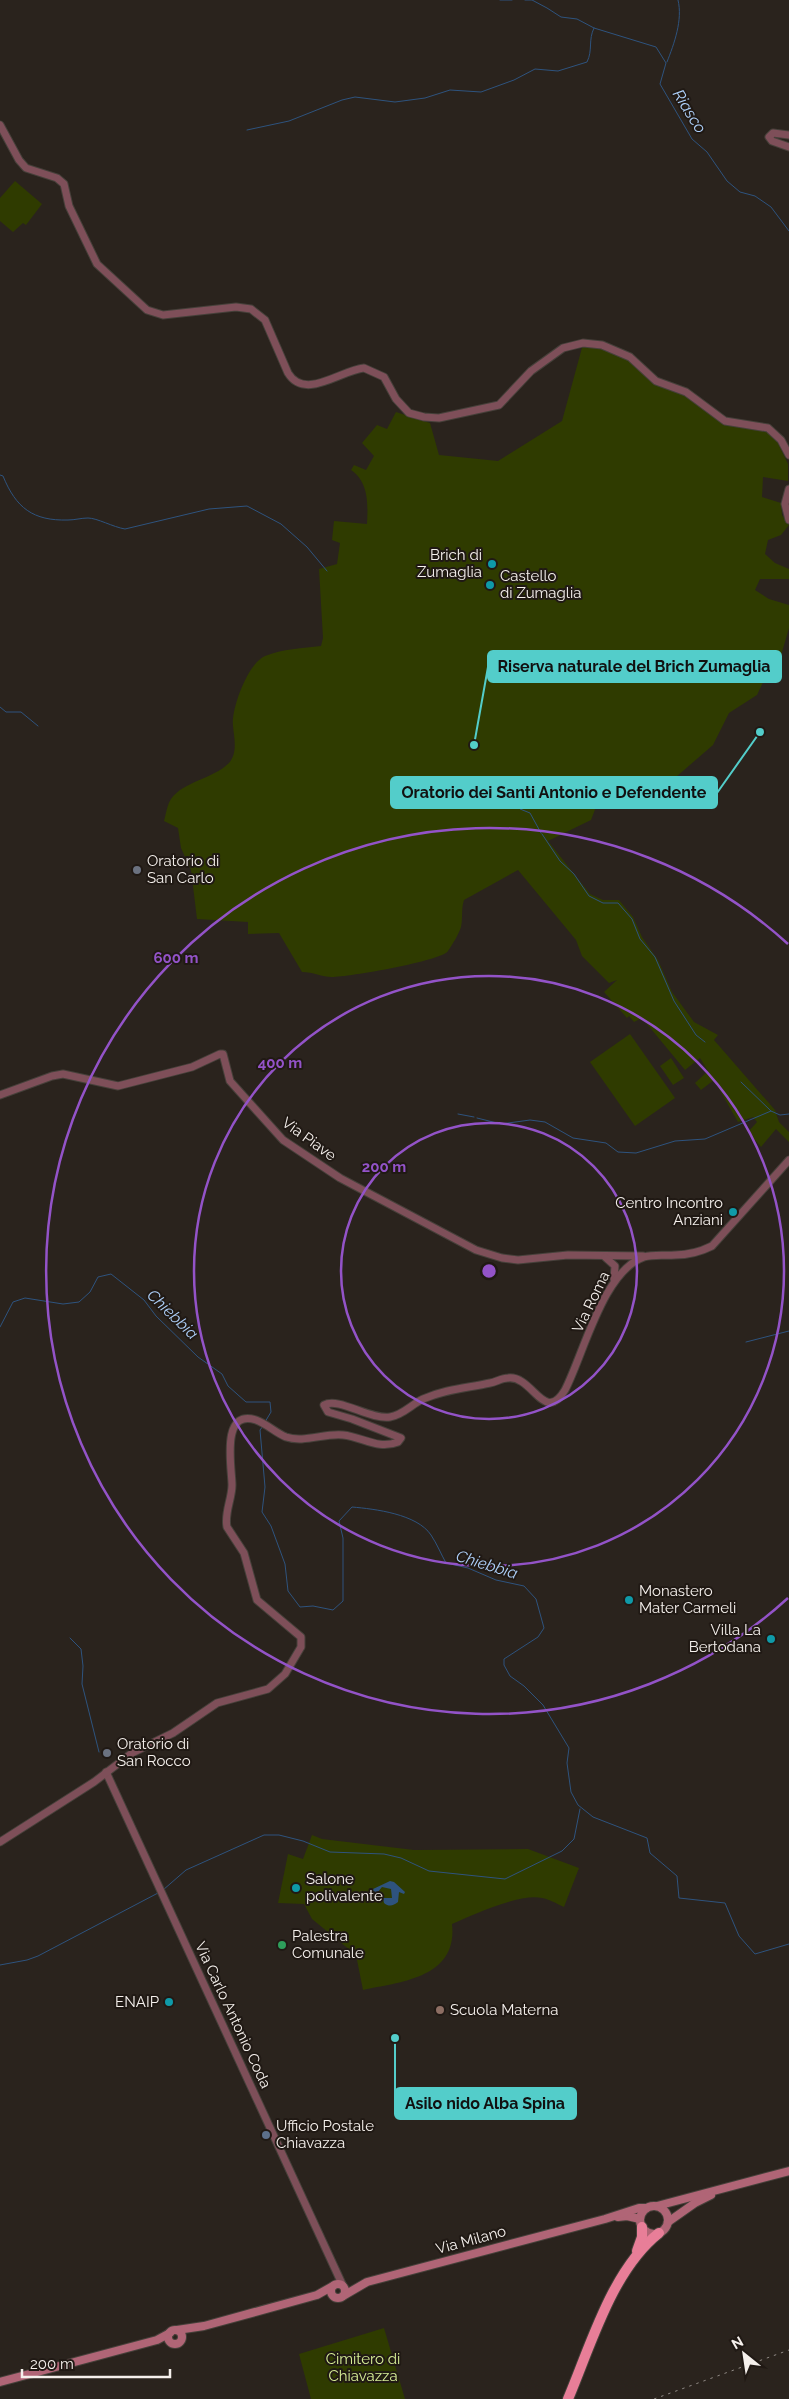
<svg xmlns="http://www.w3.org/2000/svg" width="789" height="2399" font-family="Raleway,sans-serif">
  <rect width="100%" height="100%" fill="#2a231d"/>
  <g fill="#2f3b00">
    <polygon points="15,181 42,204 26,225 23,223 13,232 0,221 0,198"/>
    <path d="M583,344l26,5 19,9 26,25 32,11 37,28 42,8 11,9 12,25v17l-25,-4 -1,20 19,6 1,12 7,10 -8,10 -13,5 -3,14 10,9 14,6v10h-29l-5,11 14,9 20,6v23l-9,31 -12,13 -11,23 -28,18 -16,32 -37,32 -11,5 -14,2 -35,21 -20,2 -5,13 -43,21 42,53 13,6h16l14,17 9,20 16,23 14,32 22,30 24,13 -4,5 61,70 4,12 10,10v10l-13,-13 -15,18 -13,-15 9,-10 -4,-5 -15,5 -24,-42 -13,10 -6,-7 13,-12 -8,-13 -15,12 -43,-52 -8,4 -5,-6 -2,2 -23,-26 13,-12 -8,3 -27,-27 -6,-16 -58,-70 -54,30c-3,9 -1,18 -3,27 -2,7 -9,18 -13,24 -6,10 -100,26 -116,26 -10,0 -19,-5 -30,-5l-23,-39 -31,1v-12l-51,-3 -6,-49 -10,-22 -3,-20 -14,-7c2,-7 3,-16 7,-22 13,-18 42,-20 58,-36 9,-11 5,-25 4,-37 -2,-17 15,-63 32,-70 17,-7 38,-8 56,-10l2,-8 -4,-69 18,-5 3,-21 -8,-3 2,-19 33,3c1,-19 2,-42 -16,-54l3,-5 12,5 8,-14 -12,-13 15,-18 10,4 9,-17 34,11 9,32 59,6 64,-40z"/>
    <polygon points="630,1034 675,1098 635,1126 590,1062"/>
    <polygon points="671,1058 684,1078 673,1085 660,1066"/>
    <path d="M312,1835l10,4 92,11 114,-1 51,19 -15,39c-7,-3 -15,-8 -22,-9 -22,-5 -70,17 -90,26 6,54 -51,58 -89,66l-7,-35 -44,-36 -8,-15 -26,-1 10,-49 15,5z"/>
    <polygon points="384,2328 405,2399 311,2399 299,2354"/>
  </g>
  <path fill="#2e537e" d="M390,1881l4,1 11,10 -1,2 -5,-2 -1,10c-5,4 -9,5 -14,1l-1,-5h9l-1,-9 -9,-2 -5,6 -6,-3z"/>
  <g fill="none" stroke-linecap="round" stroke-linejoin="round">
    <g stroke="#2e537e" stroke-width="1">
      <polyline points="500,0 512,0"/>
      <polyline points="525,0 532,0 547,8 561,17 577,19 594,28 656,47 666,63 660,84 692,139 707,152 727,181 740,192 755,196 771,207 789,231"/>
      <path d="M667,62c7,-18 16,-42 11,-62"/>
      <path d="M247,130l42,-9 53,-21 13,-3 40,5 30,-4 25,-8 31,2 33,-12 21,-11 23,2 29,-9c6,-12 1,-22 7,-34"/>
      <path d="M0,475l3,1c13,32 30,45 65,44 7,0 13,-2 20,-2 9,0 25,9 37,11l84,-20 38,-3 34,18 26,23 20,24"/>
      <polyline points="0,707 6,712 21,712 38,726"/>
      <polyline points="510,792 520,809 530,813 541,833"/>
      <polyline points="542,834 560,861 574,874 589,896 603,903 618,903 632,919 640,939 655,957 674,1001 696,1035 705,1042"/>
      <polyline points="741,1082 771,1111"/>
      <polyline points="458,1114 474,1117"/>
      <polyline points="477,1118 501,1124 530,1120 545,1122 573,1138 606,1143 618,1152 636,1153 675,1141 705,1139 771,1111 780,1115 789,1114"/>
      <polyline points="0,1327 13,1302 25,1298 63,1304 79,1302 90,1292 98,1277 111,1274 144,1300 156,1316 198,1357 222,1374 228,1386 246,1402 270,1402 271,1412 265,1422"/>
      <polyline points="746,1342 789,1331"/>
      <path d="M263,1426l-3,4 5,57 -3,25 9,14 14,38 3,27 12,16 13,-1 20,4 10,-9v-63l-4,-17 13,-14c23,2 65,7 79,28 6,9 10,19 15,28l22,5 28,12 28,6 12,13 8,29 -6,9 -34,22v6l6,11 14,10 19,19 26,43 -2,15 4,29 7,13 15,12 54,21 3,15 27,23 2,22 46,5 14,33 16,18 34,-10"/>
      <polyline points="70,1638 81,1649 83,1666 82,1684 99,1752"/>
      <polyline points="163,1890 186,1870 264,1835 279,1835 303,1841 330,1852 384,1854 401,1858 429,1871 505,1879 562,1851 574,1839 580,1809"/>
      <polyline points="0,1965 27,1960 38,1956 158,1893"/>
    </g>
    <g stroke="#46403a" stroke-width="9">
      <g id="tertiary">
        <path d="M0,125l19,35 7,8 31,10 7,6 5,22 28,58 50,46 16,5 73,-8 15,2 14,11 23,53c17,28 53,-3 76,-5l20,9 12,22 13,14 15,4 15,1 60,-13 32,-34 32,-23 20,-5 19,2 28,12 26,24 30,11 39,29 43,7 13,12 8,15"/>
        <polyline points="789,135 773,133 769,137 772,141 789,147"/>
        <polyline points="789,489 785,504 789,520"/>
        <polyline points="0,1095 52,1076 63,1074 118,1086 192,1067 220,1054 223,1054 230,1081 283,1140 340,1178 476,1250 502,1258 518,1260 568,1255 643,1256"/>
        <polyline points="605,1257 615,1266 614,1279"/>
        <polyline points="106,1772 343,2286"/>
        <path d="M0,1842l94,-60 38,-29 41,-20 44,-30 51,-14 17,-15 16,-27v-10l-44,-37 -13,-47 -17,-26c-3,-14 5,-28 5,-42 0,-16 -12,-77 24,-65 11,4 20,13 30,17 18,6 38,-4 57,-2 20,2 35,15 55,7l3,-4 -49,-19 -24,-7 -4,-7c15,-8 46,15 66,12 13,-2 22,-13 33,-18 23,-10 44,-11 67,-16 6,-1 12,-5 18,-5 25,-3 36,47 57,12 19,-37 38,-119 79,-133 10,-3 21,-1 31,-2 14,0 25,-3 37,-9l77,-86"/>
      </g>
    </g>
    <g stroke="#46403a" stroke-width="10">
      <g id="secondary">
        <circle cx="654" cy="2220" r="14"/>
        <polyline points="657,2206 789,2171"/>
        <polyline points="618,2217 627,2216 640,2219"/>
        <polyline points="668,2222 695,2203 711,2195"/>
        <circle cx="338" cy="2291" r="7"/>
        <polyline points="343,2296 367,2282 605,2219 639,2208 646,2208"/>
        <polyline points="177,2330 204,2326 317,2295 333,2286"/>
        <circle cx="175" cy="2337" r="7"/>
        <polyline points="0,2382 157,2340 170,2333"/>
      </g>
    </g>
    <g stroke="#46403a" stroke-width="12">
      <g id="trunk">
        <polyline points="637,2251 642,2237 642,2227"/>
        <path d="M568,2399c23,-54 44,-129 91,-166"/>
      </g>
    </g>
    <use href="#tertiary" stroke="#7e4f59" stroke-width="7"/>
    <use href="#secondary" stroke="#b06576" stroke-width="8"/>
    <use href="#trunk" stroke="#e87e98" stroke-width="10"/>
    <polyline stroke="#908a85" stroke-width="1" stroke-dasharray="2.5 5" stroke-linecap="butt" points="654,2399 789,2350"/>
  </g>
  <g fill="none" stroke="#9353c8" stroke-width="2.5">
    <circle cx="489" cy="1271" r="148"/>
    <circle cx="489" cy="1271" r="295"/>
    <path d="M788 1598A443 443 0 1 1 788 944"/>
  </g>
  <g fill="#0f9aa8" stroke="#201914" stroke-width="2">
    <circle cx="492" cy="564" r="5"/>
    <circle cx="490" cy="585" r="5"/>
    <circle cx="733" cy="1212" r="5"/>
    <circle cx="629" cy="1600" r="5"/>
    <circle cx="771" cy="1639" r="5"/>
    <circle cx="296" cy="1888" r="5"/>
    <circle cx="169" cy="2002" r="5"/>
  </g>
  <g fill="#6b7280" stroke="#201914" stroke-width="2">
    <circle cx="137" cy="870" r="5"/>
    <circle cx="107" cy="1753" r="5"/>
  </g>
  <circle fill="#2e9e5b" stroke="#201914" stroke-width="2" cx="282" cy="1945" r="5"/>
  <circle fill="#8d6e63" stroke="#201914" stroke-width="2" cx="440" cy="2010" r="5"/>
  <circle fill="#5c6f8a" stroke="#201914" stroke-width="2" cx="266" cy="2135" r="5"/>
  <g text-anchor="middle" stroke-width="4" stroke-linejoin="round" paint-order="stroke">
    <g font-size="15" fill="#f5f0ec" stroke="#201914" text-anchor="start">
      <text x="482" y="560" text-anchor="end">Brich di<tspan x="482" dy="17">Zumaglia</tspan></text>
      <text x="500" y="581">Castello<tspan x="500" dy="17">di Zumaglia</tspan></text>
      <text x="147" y="866">Oratorio di<tspan x="147" dy="17">San Carlo</tspan></text>
      <text x="723" y="1208" text-anchor="end">Centro Incontro<tspan x="723" dy="17">Anziani</tspan></text>
      <text x="639" y="1596">Monastero<tspan x="639" dy="17">Mater Carmeli</tspan></text>
      <text x="761" y="1635" text-anchor="end">Villa La<tspan x="761" dy="17">Bertodana</tspan></text>
      <text x="117" y="1749">Oratorio di<tspan x="117" dy="17">San Rocco</tspan></text>
      <text x="306" y="1884">Salone<tspan x="306" dy="17">polivalente</tspan></text>
      <text x="292" y="1941">Palestra<tspan x="292" dy="17">Comunale</tspan></text>
      <text x="159" y="2007" text-anchor="end">ENAIP</text>
      <text x="450" y="2015">Scuola Materna</text>
      <text x="276" y="2131">Ufficio Postale<tspan x="276" dy="17">Chiavazza</tspan></text>
    </g>
    <g font-size="15" fill="#f5f0ec" stroke="#201914">
      <text transform="translate(309 1139) rotate(36)" y="5">Via Piave</text>
      <text transform="translate(591 1302) rotate(-64)" y="5">Via Roma</text>
      <text transform="translate(233 2015) rotate(65)" y="5">Via Carlo Antonio Coda</text>
      <text transform="translate(471 2240) rotate(-15)" y="5">Via Milano</text>
    </g>
    <g font-size="15" fill="#d6ed96" stroke="#201914">
      <text x="363" y="2364">Cimitero di<tspan x="363" dy="17">Chiavazza</tspan></text>
    </g>
    <g font-size="16" font-style="italic" fill="#adcff8" stroke="#201914">
      <text transform="translate(690 111) rotate(58)" y="6">Riasco</text>
      <text transform="translate(173 1314) rotate(44)" y="6">Chiebbia</text>
      <text transform="translate(487 1564) rotate(17)" y="6">Chiebbia</text>
    </g>
  </g>
  <circle cx="489" cy="1271" r="8" fill="#9353c8" stroke="#201914" stroke-width="2.5"/>
  <g font-size="15" text-anchor="middle" font-weight="bold" fill="#9353c8" stroke="#201914" stroke-width="4" stroke-linejoin="round" paint-order="stroke">
    <text x="176" y="963">600 m</text>
    <text x="280" y="1068">400 m</text>
    <text x="384" y="1172">200 m</text>
  </g>
  <path fill="none" stroke="#53cdca" stroke-width="2" d="M474 745L488 667M760 732L717 793M395 2038L395 2103"/>
  <g fill="#53cdca" stroke="#201914" stroke-width="2">
    <circle cx="474" cy="745" r="5"/>
    <circle cx="760" cy="732" r="5"/>
    <circle cx="395" cy="2038" r="5"/>
  </g>
  <g fill="#53cdca" stroke="#53cdca" stroke-width="2">
    <rect x="488" y="651" width="293" height="31" rx="5"/>
    <rect x="391" y="777" width="326" height="31" rx="5"/>
    <rect x="395" y="2088" width="181" height="31" rx="5"/>
  </g>
  <g font-size="16" text-anchor="middle" font-weight="bold" fill="#111">
    <text x="634" y="672">Riserva naturale del Brich Zumaglia</text>
    <text x="554" y="798">Oratorio dei Santi Antonio e Defendente</text>
    <text x="485" y="2109">Asilo nido Alba Spina</text>
  </g>
  <g transform="translate(744 2354) rotate(330)" stroke="#201914" stroke-width="4" paint-order="stroke">
  <path d="M0-4L9 19L0 12L-9 19Z" fill="#f5f0ec"/>
  <text y="-8" font-size="14" font-weight="bold" text-anchor="middle" fill="#f5f0ec">N</text>
  </g>
  <path d="M22 2369v8h148v-8" fill="none" stroke="#f5f0ec" stroke-width="2.5"/>
  <text x="30" y="2369" font-size="15" fill="#f5f0ec" stroke="#201914" stroke-width="4" paint-order="stroke">200 m</text>
</svg>
